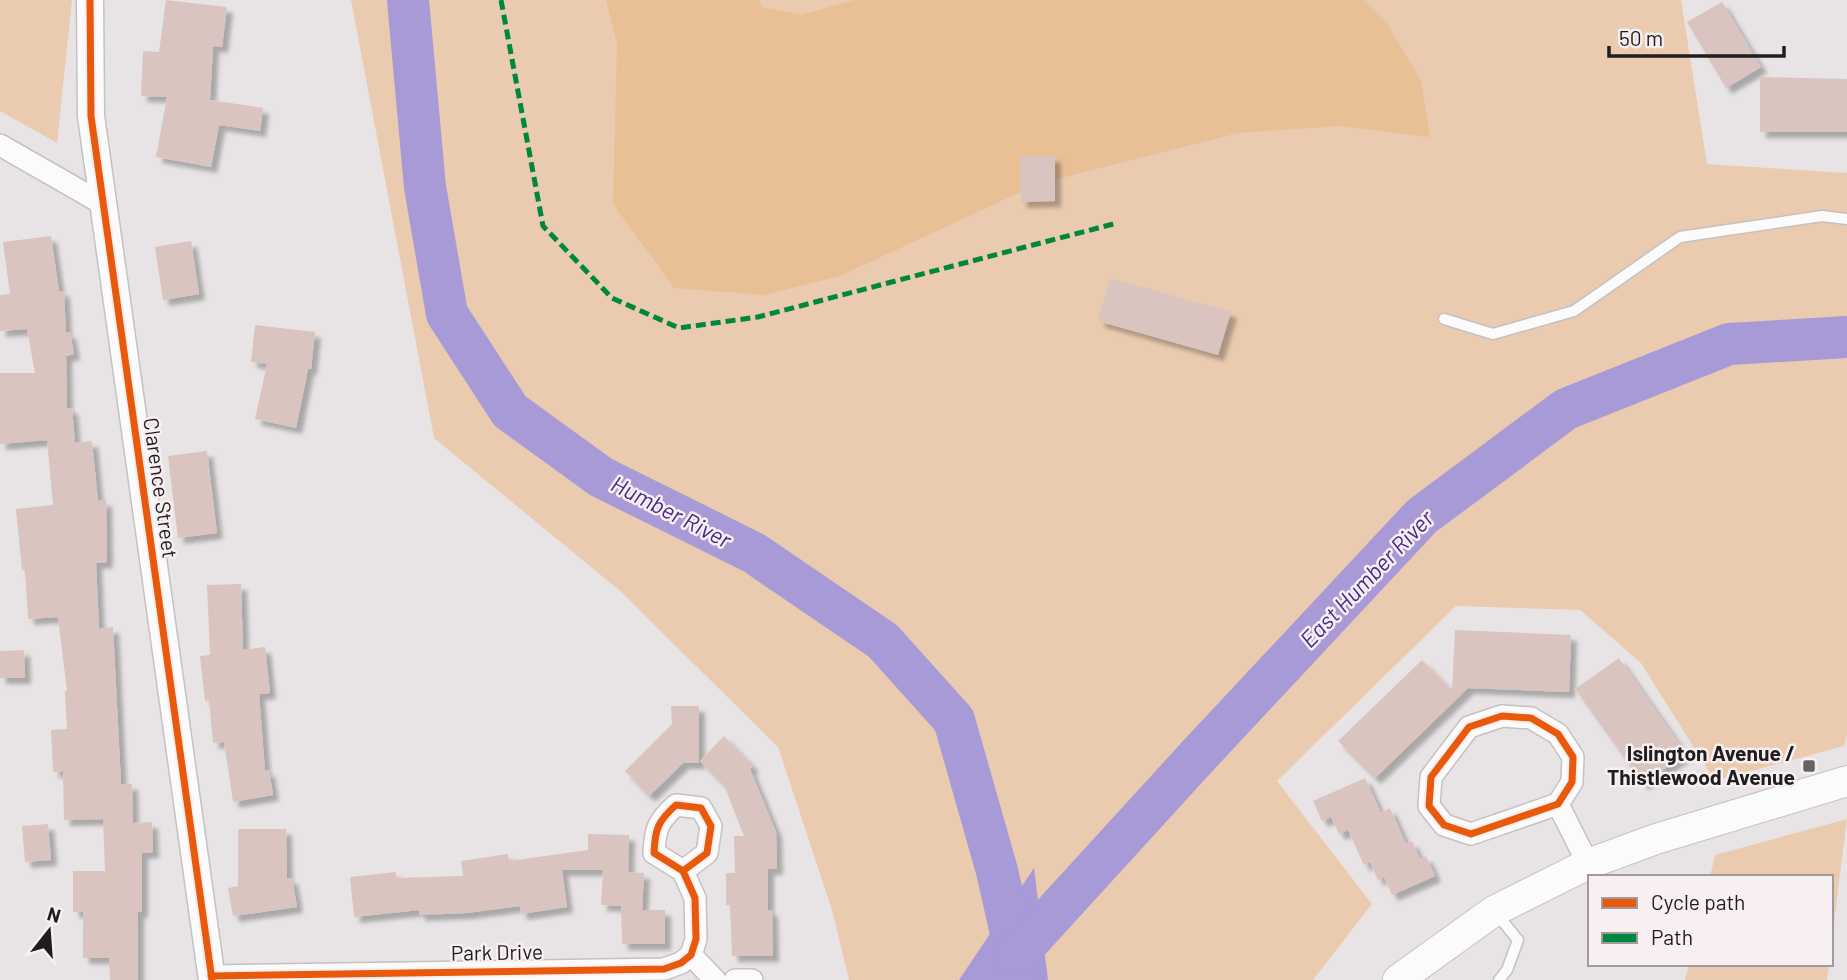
<svg xmlns="http://www.w3.org/2000/svg" width="1847" height="980" font-family="Barlow,sans-serif">
  <defs>
    <filter id="shadow"><feDropShadow dx="6" dy="6" stdDeviation="2" flood-color="#0004"/></filter>
  </defs>
  <rect width="100%" height="100%" fill="#e8e4e5"/>
  <g fill="#eacbaf">
    <polygon points="0,0 72,0 57,143 0,111"/>
    <polygon points="351,0 1681,0 1707,164 1847,173 1847,735 1844,746 1715,781 1641,663 1580,610 1456,606 1277,781 1372,904 1313,980 849,980 832,910 778,747 619,590 434,438"/>
    <polygon points="1847,819 1831,945 1831,877 1710,877 1715,855"/>
    <polygon points="1689,964 1829,964 1827,980 1685,980"/>
  </g>
  <polygon fill="#e9bf96" points="606,0 760,0 762,7 801,15 854,0 1363,0 1387,24 1421,80 1430,137 1338,126 1238,133 1038,184 840,276 765,295 674,288 613,204 617,44"/>
  <polygon fill="#a89ad6" points="1034,868 1048,980 959,980"/>
  <g fill="none" stroke-linecap="round" stroke-linejoin="round">
    <g stroke="#a89ad6" stroke-width="42">
      <polyline points="408,0 425,187 447,314 510,411 601,477 754,553 883,641 954,720 997,871 1016,955 1013,980"/>
      <polyline points="1016,955 1195,759 1422,516 1566,409 1729,344 1847,337"/>
    </g>
  </g>
  <g fill="#d9c4c0" filter="url(#shadow)">
    <polygon points="166,0 227,7 222,47 213,46 210,100 263,108 260,131 219,125 211,167 156,157 167,97 141,96 143,51 159,52"/>
    <polygon points="1722,2 1761,67 1726,88 1687,22"/>
    <polygon points="1760,77 1847,79 1847,132 1760,132"/>
    <polygon points="1020,156 1055,156 1055,201 1021,202"/>
    <polygon points="51,236 59,291 64,291 66,333 70,332 74,354 66,356 67,408 72,408 75,443 92,441 98,501 106,500 107,562 96,563 99,629 113,627 121,784 132,784 133,823 152,822 153,852 142,853 142,912 138,912 138,980 110,980 109,958 83,958 83,912 73,912 73,871 105,871 103,819 64,820 63,771 53,772 51,730 67,729 65,691 67,691 58,617 28,619 25,570 22,570 16,509 53,505 47,440 0,444 0,373 35,373 27,329 0,331 0,295 10,294 3,242"/>
    <polygon points="191,241 199,294 163,300 155,247"/>
    <polygon points="1110,278 1231,312 1218,355 1098,321"/>
    <polygon points="255,325 315,332 311,369 308,369 296,428 255,419 267,364 251,362"/>
    <polygon points="207,451 217,533 178,538 168,456"/>
    <polygon points="241,584 243,650 265,647 270,693 259,694 265,771 269,770 273,795 233,802 224,742 213,743 209,700 205,701 200,656 210,655 207,585"/>
    <polygon points="1455,630 1571,635 1569,692 1468,688 1375,778 1338,741 1422,660 1452,691"/>
    <polygon points="24,650 25,678 0,678 0,651"/>
    <polygon points="1619,658 1686,754 1643,784 1575,689"/>
    <polygon points="671,706 699,706 699,763 683,763 649,796 625,771 672,724"/>
    <polygon points="724,736 753,766 750,769 776,832 777,869 768,869 768,910 772,910 773,956 732,956 730,905 726,905 726,873 735,873 734,836 744,836 724,785 700,761"/>
    <polygon points="1365,778 1381,813 1390,808 1406,844 1412,841 1420,859 1426,856 1435,876 1392,895 1384,877 1378,880 1370,862 1364,865 1348,830 1339,834 1331,817 1322,821 1313,801"/>
    <polygon points="48,824 51,860 25,862 22,826"/>
    <polygon points="238,829 286,829 287,879 292,878 297,907 233,916 228,888 238,886"/>
    <polygon points="588,834 629,835 628,872 644,873 642,910 665,910 665,944 622,944 621,906 601,905 603,870 562,870 567,907 521,914 520,906 466,913 419,915 419,910 354,917 350,877 396,872 396,878 463,876 461,861 508,854 509,861 588,850"/>
  </g>
  <g fill="none" stroke-linecap="round" stroke-linejoin="round">
    <g stroke="#c4c1c2" stroke-width="13">
      <g id="service">
        <polyline points="1444,319 1493,334 1574,311 1680,237 1822,216 1847,219"/>
        <polyline points="1495,912 1518,940 1507,970 1499,980"/>
      </g>
    </g>
    <g stroke="#c4c1c2" stroke-width="24">
      <g id="minor">
        <polyline points="0,145 103,204"/>
        <polygon points="1502,716 1531,718 1558,734 1573,757 1572,782 1558,804 1471,834 1444,825 1429,806 1431,777 1469,727"/>
        <polyline points="1558,804 1588,864"/>
        <polyline points="691,955 715,980"/>
        <path d="M211,976l453,-7 17,-6 10,-8 5,-16 -1,-41 -12,-27 24,-18 4,-27 -10,-18 -25,-3c-18,16 -21,24 -22,48l29,18"/>
        <polyline points="735,980 752,980"/>
      </g>
    </g>
    <g stroke="#c4c1c2" stroke-width="29">
      <polyline id="tertiary" points="90,0 91,116 212,980"/>
    </g>
    <g stroke="#c4c1c2" stroke-width="32">
      <polyline id="secondary" points="1398,980 1494,911 1588,864 1656,839 1847,781"/>
    </g>
    <use href="#service" stroke="#fcfbfb" stroke-width="10"/>
    <use href="#minor" stroke="#fcfbfb" stroke-width="21"/>
    <use href="#tertiary" stroke="#fcfbfb" stroke-width="26"/>
    <use href="#secondary" stroke="#fcfbfb" stroke-width="30"/>
    <polyline stroke="#00873e" stroke-width="5" stroke-dasharray="10 5" stroke-linecap="butt" points="501,0 543,226 612,298 679,328 758,317 1117,223"/>
    <g stroke="#f8eff1" stroke-width="11">
      <g id="cycleway">
        <polyline points="90,0 91,116 212,980"/>
        <polygon points="1502,716 1531,718 1558,734 1573,757 1572,782 1558,804 1471,834 1444,825 1429,806 1431,777 1469,727"/>
        <path d="M211,976l453,-7 17,-6 10,-8 5,-16 -1,-41 -12,-27 24,-18 4,-27 -10,-18 -25,-3c-18,16 -21,24 -22,48l29,18"/>
      </g>
    </g>
    <use href="#cycleway" stroke="#e8590c" stroke-width="7"/>
  </g>
  <rect fill="#666364" stroke="#f8eff1" stroke-width="2.5" x="1802" y="759" width="14" height="14" rx="3.5"/>
  <g text-anchor="middle" stroke-width="5" stroke-linejoin="round" paint-order="stroke">
    <g font-size="21" fill="#201d1e" stroke="#f8eff1">
      <text transform="translate(160 488) rotate(82)" y="7">Clarence Street</text>
      <text transform="translate(497 953) rotate(-1)" y="7">Park Drive</text>
    </g>
    <g font-size="21" font-weight="bold" fill="#201d1e" stroke="#f8eff1" text-anchor="end">
      <text x="1795" y="761">Islington Avenue /<tspan x="1795" dy="24">Thistlewood Avenue</tspan></text>
    </g>
    <g font-size="23" font-style="italic" fill="#49298c" stroke="#f8eff1">
      <text transform="translate(671 512) rotate(27)" y="8">Humber River</text>
      <text transform="translate(1367 579) rotate(-46)" y="8">East Humber River</text>
    </g>
  </g>
  <rect x="1588" y="875" width="245" height="91" fill="#f8eff1" stroke="#a29b9d" stroke-width="2"/>
  <rect x="1602" y="898" width="35" height="10" fill="#e8590c" stroke="#a29b9d" stroke-width="2"/>
  <text x="1651" y="910" font-size="21" fill="#201d1e">Cycle path</text>
  <rect x="1602" y="933" width="35" height="10" fill="#00873e" stroke="#a29b9d" stroke-width="2"/>
  <text x="1651" y="945" font-size="21" fill="#201d1e">Path</text>
  <g transform="translate(49 931) rotate(17)" stroke="#f8eff1" stroke-width="5" paint-order="stroke">
  <path d="M0-5L12 26L0 18L-12 26Z" fill="#201d1e"/>
  <text y="-10" font-size="19" font-weight="bold" text-anchor="middle" fill="#201d1e">N</text>
  </g>
  <path d="M1609 46v10h175v-10" fill="none" stroke="#201d1e" stroke-width="3.5"/>
  <text x="1619" y="46" font-size="21" fill="#201d1e" stroke="#f8eff1" stroke-width="5" paint-order="stroke">50 m</text>
</svg>
